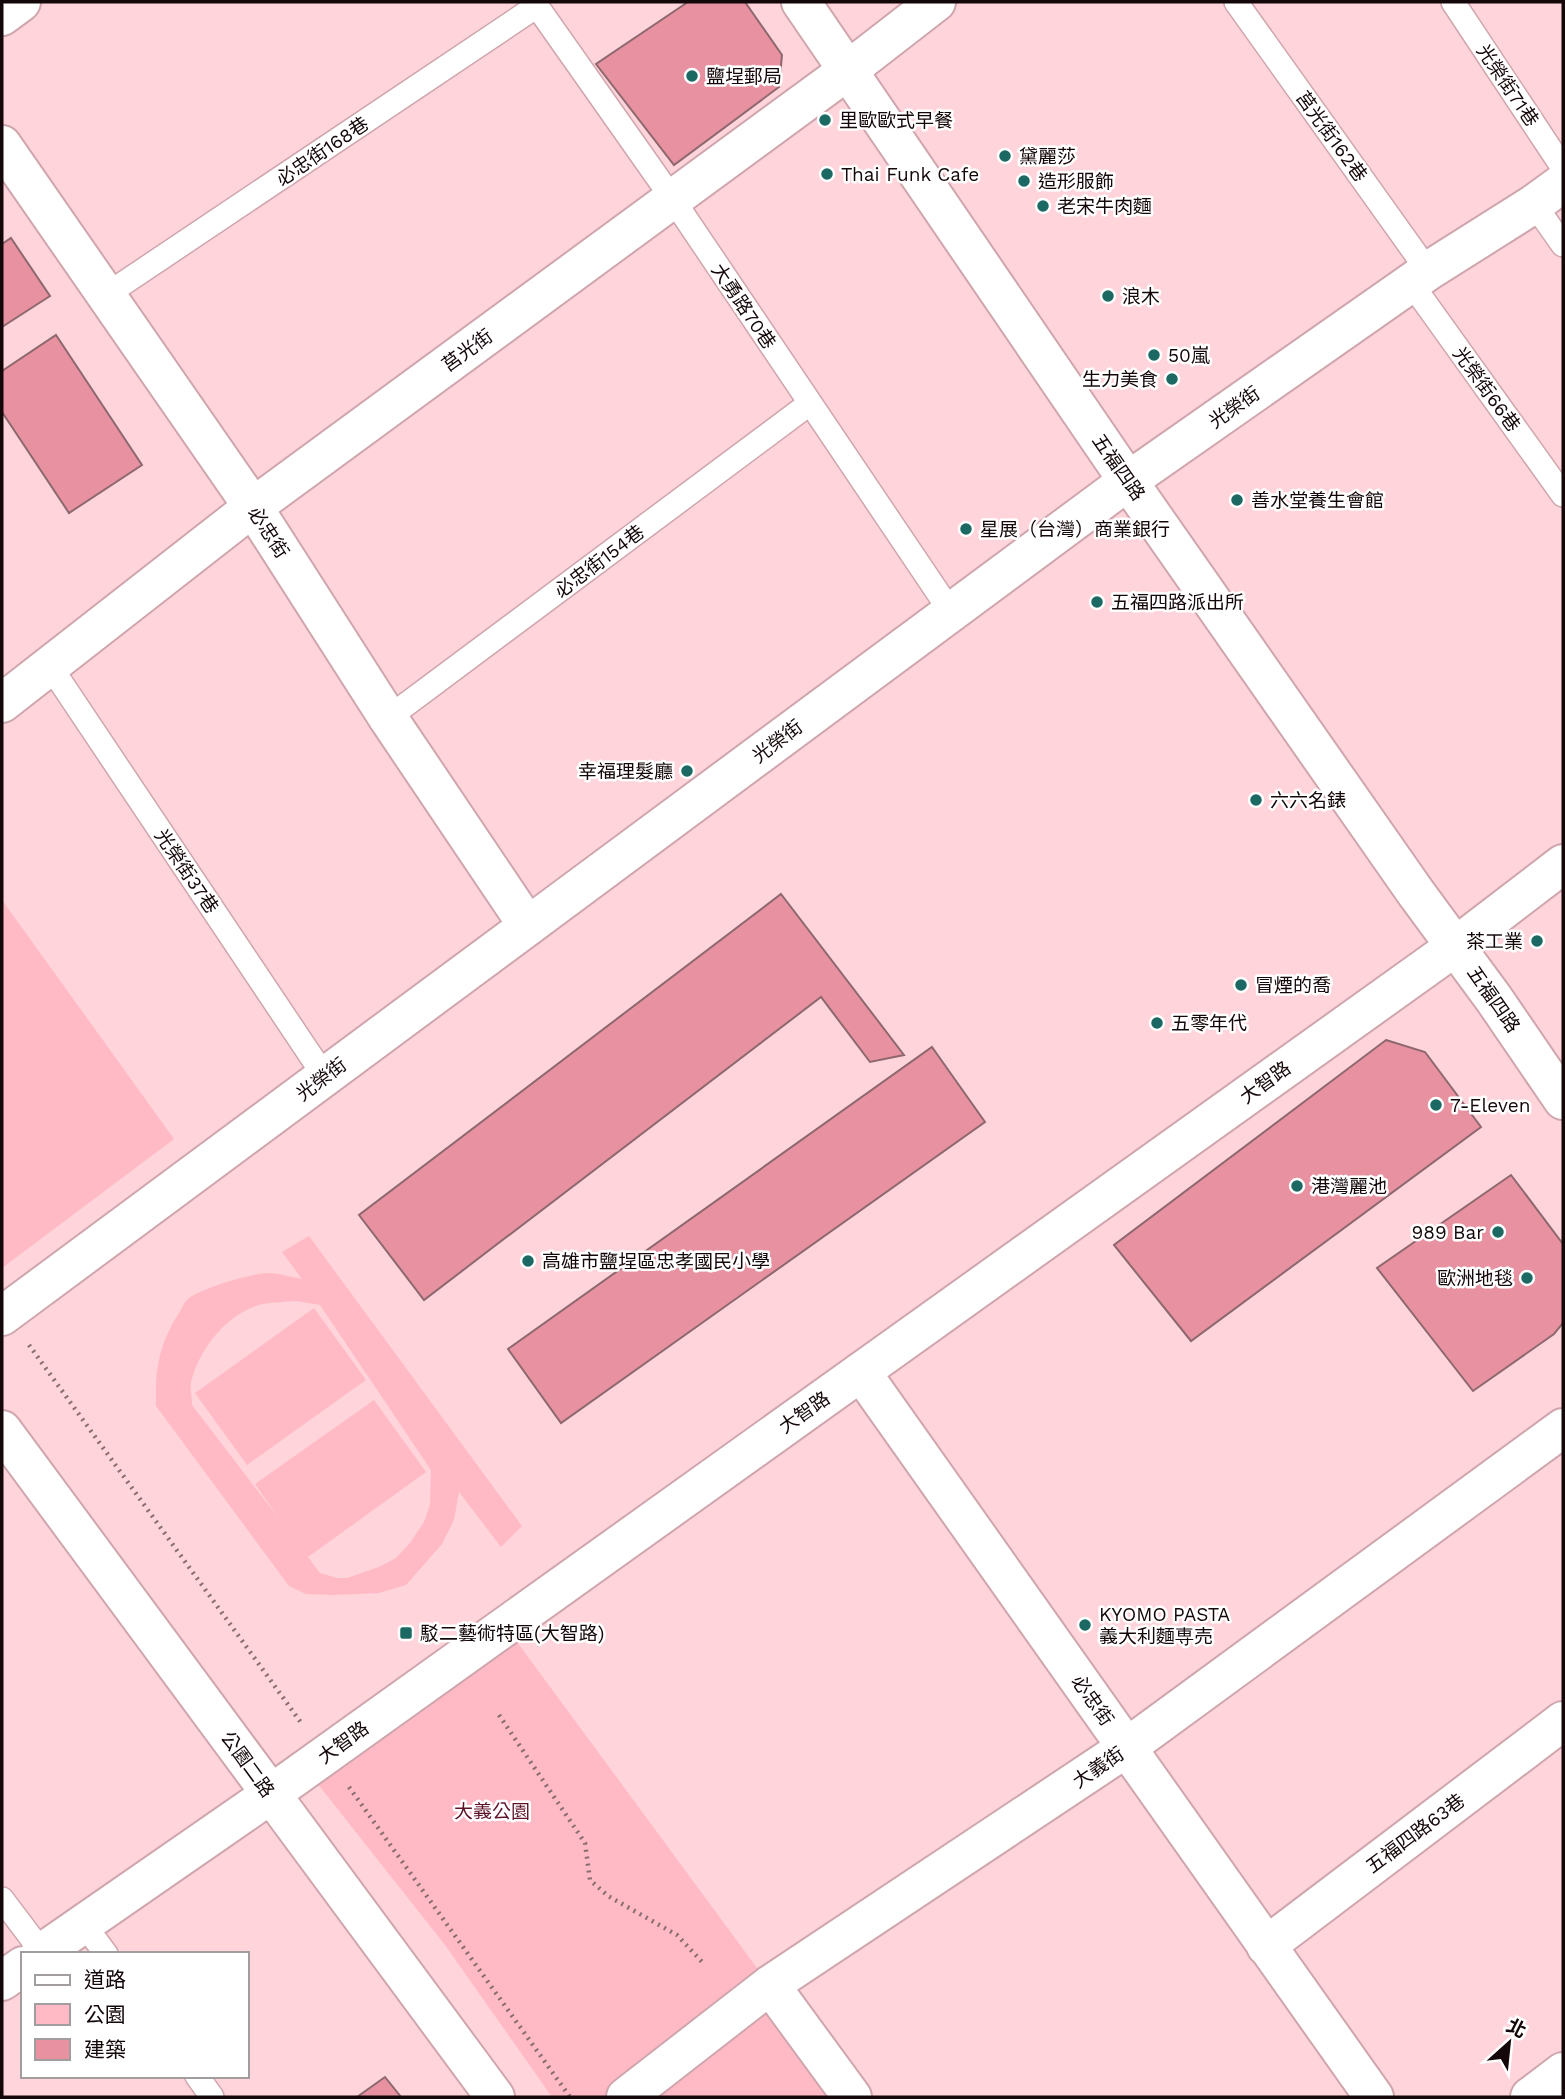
<svg xmlns="http://www.w3.org/2000/svg" width="1565" height="2099" font-family="'Work Sans','Noto Sans TC',sans-serif">
  <rect width="100%" height="100%" fill="#ffd4da"/>
  <g fill="#ffbac5" fill-rule="evenodd">
    <polygon points="2,900 174,1139 2,1268"/>
    <path d="M309,1236l213,290 -21,21 -42,-55 -5,28 -12,24 -36,41 -27,8 -45,2 -28,-1 -17,-8 -133,-180c-1,-37 3,-62 23,-93 3,-4 5,-11 9,-14 10,-10 67,-27 82,-26 11,1 22,4 32,6l-20,-27zM296,1301l24,4 111,165 -1,34 -6,18 -14,21 -14,15 -17,9 -32,11h-10l-17,-5 -12,-16 118,-85 -52,-72 -119,84 25,36 -88,-115c0,-7 -2,-16 -1,-22 7,-34 38,-72 72,-79 10,-2 22,-2 33,-3z"/>
    <polygon points="314,1308 366,1380 247,1465 195,1393"/>
    <polygon points="517,1642 852,2097 552,2097 445,1945 317,1783"/>
  </g>
  <g fill="#e791a1" stroke="#8d686e" stroke-width="2">
    <polygon points="688,2 745,2 782,55 779,87 674,165 596,64"/>
    <polygon points="11,238 50,296 2,327 2,244"/>
    <polygon points="56,335 142,465 69,513 2,412 2,371"/>
    <polygon points="781,894 904,1055 870,1062 821,997 424,1300 359,1215"/>
    <polygon points="1386,1040 1425,1052 1481,1127 1191,1341 1114,1245"/>
    <polygon points="932,1047 985,1122 561,1423 508,1349"/>
    <polygon points="1511,1175 1563,1244 1563,1323 1554,1334 1473,1391 1377,1268"/>
    <polygon points="385,2077 401,2097 357,2097"/>
  </g>
  <g fill="none" stroke-linecap="round" stroke-linejoin="round">
    <g stroke="#cfa6ad" stroke-width="26">
      <g id="service">
        <polyline points="534,2 672,198 951,612"/>
        <polyline points="1236,2 1428,271"/>
        <polyline points="1453,2 1563,168"/>
        <polyline points="1534,204 1563,245"/>
        <polyline points="1411,283 1563,495"/>
        <polyline points="106,295 537,6"/>
        <polyline points="50,666 325,1077"/>
        <polyline points="388,718 809,404"/>
        <polyline points="2,1899 42,1952"/>
        <polyline points="83,1923 106,1954"/>
        <polyline points="197,2076 212,2097"/>
      </g>
    </g>
    <g stroke="#cfa6ad" stroke-width="42">
      <g id="minor">
        <polyline points="2,16 21,2"/>
        <polyline points="2,145 253,507 388,718 528,926"/>
        <polyline points="2,703 253,507 847,71 936,2"/>
        <polyline points="2,1316 1128,481 1428,271 1534,204 1563,183"/>
        <polyline points="861,1372 1374,2097"/>
        <polyline points="2,1430 495,2097"/>
        <polyline points="1266,1946 1563,1721"/>
        <polyline points="40,1954 271,1794 1456,946 1563,864"/>
        <polyline points="2,1981 23,1966"/>
        <polyline points="770,1985 852,2097"/>
        <polyline points="626,2097 770,1985 1126,1748 1563,1428"/>
        <polyline points="1530,2097 1563,2072"/>
      </g>
    </g>
    <g stroke="#cfa6ad" stroke-width="42">
      <polyline id="tertiary" points="801,2 1128,481 1416,893 1494,999 1563,1100"/>
    </g>
    <g stroke="#896d71" stroke-width="4.5" stroke-dasharray="2 5" stroke-linecap="butt">
      <polyline points="29,1345 302,1724"/>
      <polyline points="499,1715 585,1843 590,1880 608,1896 677,1935 704,1964"/>
      <polyline points="349,1787 570,2097"/>
    </g>
    <use href="#service" stroke="#fff" stroke-width="23"/>
    <use href="#minor" stroke="#fff" stroke-width="38"/>
    <use href="#tertiary" stroke="#fff" stroke-width="38"/>
  </g>
  <g fill="#1c6863" stroke="#fff" stroke-width="2.5">
    <circle cx="692" cy="76" r="7"/>
    <circle cx="825" cy="120" r="7"/>
    <circle cx="1005" cy="156" r="7"/>
    <circle cx="827" cy="174" r="7"/>
    <circle cx="1024" cy="181" r="7"/>
    <circle cx="1043" cy="206" r="7"/>
    <circle cx="1108" cy="296" r="7"/>
    <circle cx="1154" cy="355" r="7"/>
    <circle cx="1172" cy="379" r="7"/>
    <circle cx="1237" cy="500" r="7"/>
    <circle cx="966" cy="529" r="7"/>
    <circle cx="1097" cy="602" r="7"/>
    <circle cx="687" cy="771" r="7"/>
    <circle cx="1256" cy="800" r="7"/>
    <circle cx="1537" cy="941" r="7"/>
    <circle cx="1241" cy="985" r="7"/>
    <circle cx="1157" cy="1023" r="7"/>
    <circle cx="1436" cy="1105" r="7"/>
    <circle cx="1297" cy="1186" r="7"/>
    <circle cx="1498" cy="1232" r="7"/>
    <circle cx="528" cy="1261" r="7"/>
    <circle cx="1527" cy="1278" r="7"/>
    <circle cx="1085" cy="1625" r="7"/>
    <rect x="399" y="1626" width="14" height="14" rx="3.5"/>
  </g>
  <g text-anchor="middle" stroke-width="5" stroke-linejoin="round" paint-order="stroke">
    <g font-size="19" fill="#140709" stroke="#fff" text-anchor="start">
      <text x="706" y="83">鹽埕郵局</text>
      <text x="839" y="127">里歐歐式早餐</text>
      <text x="1019" y="163">黛麗莎</text>
      <text x="841" y="181">Thai Funk Cafe</text>
      <text x="1038" y="188">造形服飾</text>
      <text x="1057" y="213">老宋牛肉麵</text>
      <text x="1122" y="303">浪木</text>
      <text x="1168" y="362">50嵐</text>
      <text x="1158" y="386" text-anchor="end">生力美食</text>
      <text x="1251" y="507">善水堂養生會館</text>
      <text x="980" y="536">星展（台灣）商業銀行</text>
      <text x="1111" y="609">五福四路派出所</text>
      <text x="673" y="778" text-anchor="end">幸福理髮廳</text>
      <text x="1270" y="807">六六名錶</text>
      <text x="1523" y="948" text-anchor="end">茶工業</text>
      <text x="1255" y="992">冒煙的喬</text>
      <text x="1171" y="1030">五零年代</text>
      <text x="1450" y="1112">7-Eleven</text>
      <text x="1311" y="1193">港灣麗池</text>
      <text x="1484" y="1239" text-anchor="end">989 Bar</text>
      <text x="542" y="1268">高雄市鹽埕區忠孝國民小學</text>
      <text x="1513" y="1285" text-anchor="end">歐洲地毯</text>
      <text x="1099" y="1621">KYOMO PASTA<tspan x="1099" dy="22">義大利麵専売</tspan></text>
      <text x="420" y="1640">駁二藝術特區(大智路)</text>
    </g>
    <g font-size="19" fill="#140709" stroke="#fff">
      <text transform="translate(1508 85) rotate(56)" y="7">光榮街71巷</text>
      <text transform="translate(1332 136) rotate(54)" y="7">莒光街162巷</text>
      <text transform="translate(322 151) rotate(-34)" y="7">必忠街168巷</text>
      <text transform="translate(744 306) rotate(56)" y="7">大勇路70巷</text>
      <text transform="translate(467 350) rotate(-36)" y="7">莒光街</text>
      <text transform="translate(1487 389) rotate(54)" y="7">光榮街66巷</text>
      <text transform="translate(1234 407) rotate(-35)" y="7">光榮街</text>
      <text transform="translate(1119 467) rotate(55)" y="7">五福四路</text>
      <text transform="translate(269 532) rotate(57)" y="7">必忠街</text>
      <text transform="translate(599 561) rotate(-37)" y="7">必忠街154巷</text>
      <text transform="translate(777 741) rotate(-37)" y="7">光榮街</text>
      <text transform="translate(187 871) rotate(56)" y="7">光榮街37巷</text>
      <text transform="translate(1494 999) rotate(55)" y="7">五福四路</text>
      <text transform="translate(321 1079) rotate(-37)" y="7">光榮街</text>
      <text transform="translate(1265 1082) rotate(-36)" y="7">大智路</text>
      <text transform="translate(804 1412) rotate(-35)" y="7">大智路</text>
      <text transform="translate(1093 1700) rotate(55)" y="7">必忠街</text>
      <text transform="translate(343 1742) rotate(-36)" y="7">大智路</text>
      <text transform="translate(248 1764) rotate(54)" y="7">公園二路</text>
      <text transform="translate(1098 1767) rotate(-34)" y="7">大義街</text>
      <text transform="translate(1415 1833) rotate(-37)" y="7">五福四路63巷</text>
    </g>
    <g font-size="19" fill="#5f132a" stroke="#fff">
      <text x="492" y="1818">大義公園</text>
    </g>
  </g>
  <rect width="1565" height="2099" fill="none" stroke="#140709" stroke-width="7"/>
  <rect x="21" y="1952" width="228" height="126" fill="#ffffff" stroke="#a19c9d" stroke-width="2"/>
  <rect x="35" y="1975" width="35" height="10" fill="#ffffff" stroke="#a19c9d" stroke-width="2"/>
  <text x="84" y="1987" font-size="21" fill="#140709">道路</text>
  <rect x="35" y="2004" width="35" height="21" fill="#ffbac5" stroke="#a19c9d" stroke-width="2"/>
  <text x="84" y="2022" font-size="21" fill="#140709">公園</text>
  <rect x="35" y="2039" width="35" height="21" fill="#e791a1" stroke="#a19c9d" stroke-width="2"/>
  <text x="84" y="2057" font-size="21" fill="#140709">建築</text>
  <g transform="translate(1509 2043) rotate(27)" stroke="#ffffff" stroke-width="5" paint-order="stroke">
  <path d="M0-5L12 26L0 18L-12 26Z" fill="#140709"/>
  <text y="-10" font-size="19" font-weight="bold" text-anchor="middle" fill="#140709">北</text>
  </g>
</svg>
